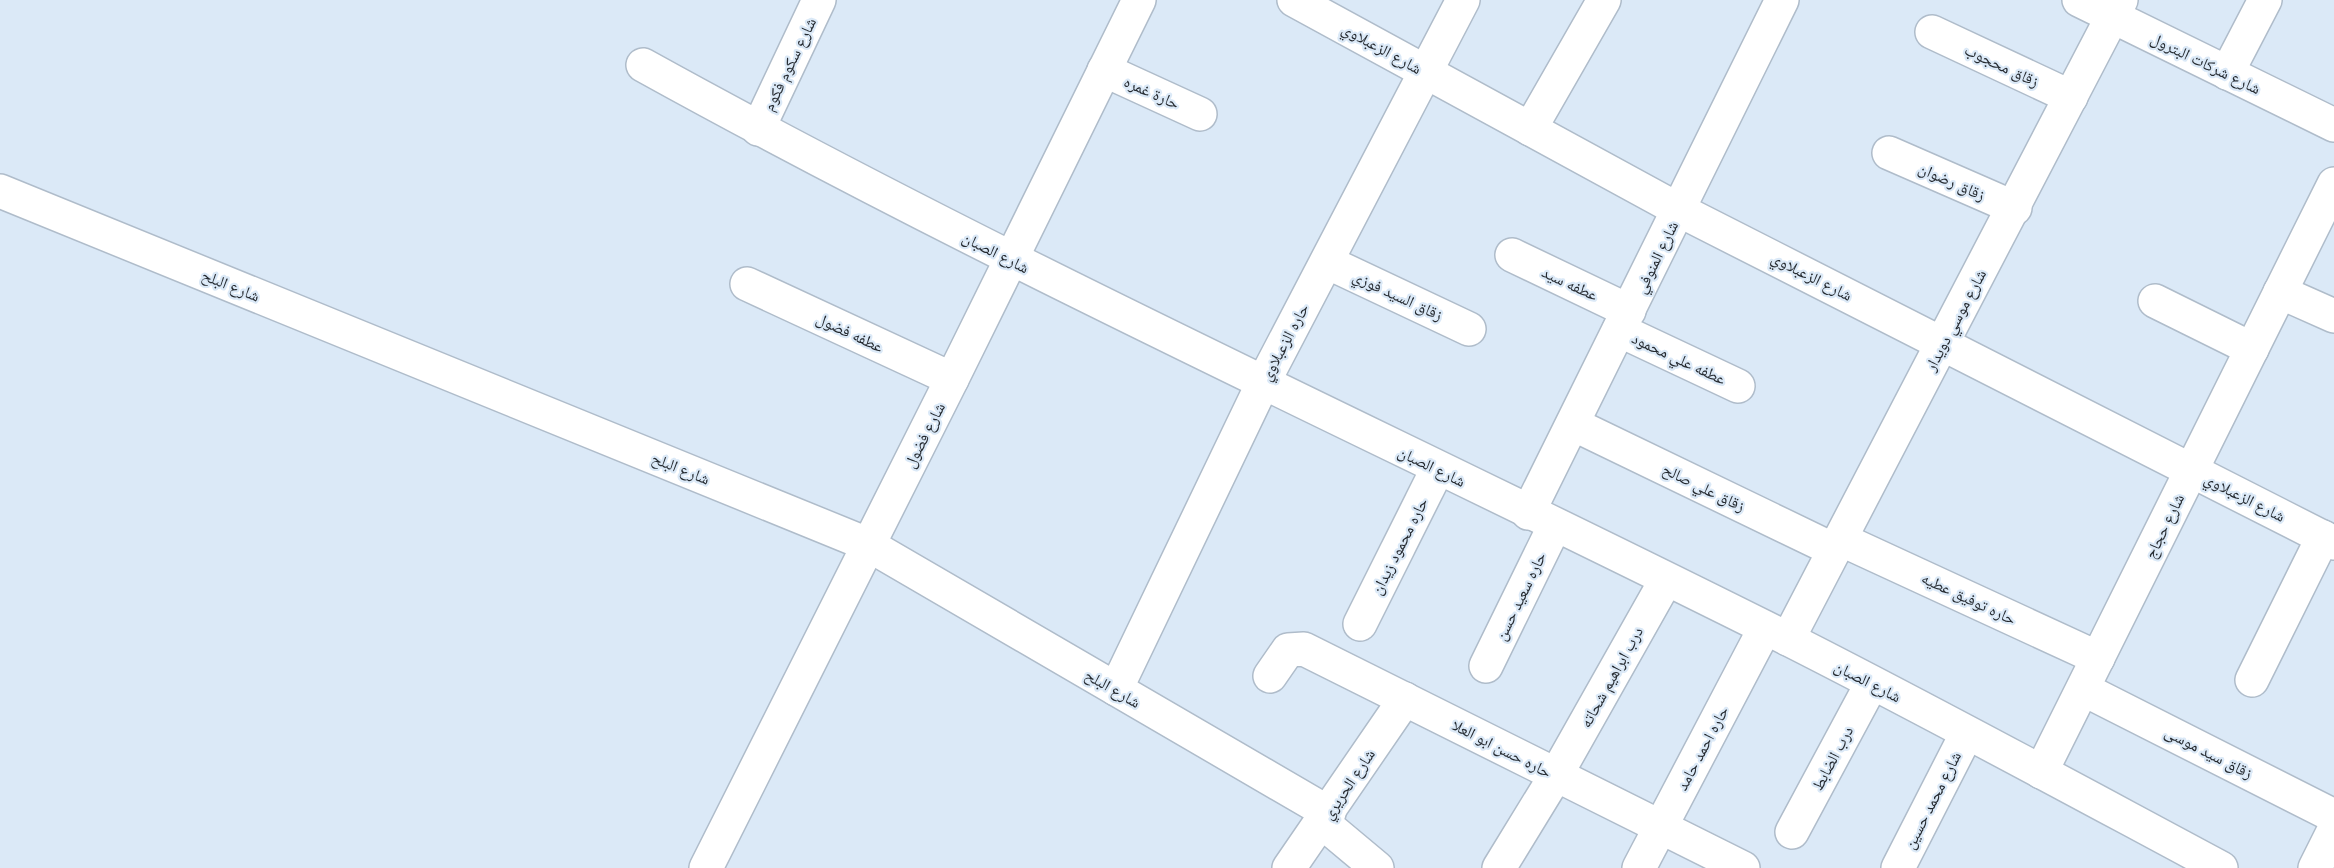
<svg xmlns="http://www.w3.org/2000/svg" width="2334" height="868" font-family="'Noto Serif','Noto Naskh Arabic',serif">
  <rect width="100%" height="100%" fill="#dbe9f7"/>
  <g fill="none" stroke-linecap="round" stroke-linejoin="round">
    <g stroke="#afbcca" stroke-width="36">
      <g id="street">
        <polyline points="1294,0 1679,210 2334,543"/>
        <polyline points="2079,0 2334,125"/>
        <polyline points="1932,32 2071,97"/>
        <path d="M643,65c374,207 763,382 1145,574 146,74 289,152 433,229"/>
        <polyline points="1104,70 1200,114"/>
        <polyline points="2227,73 2265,0"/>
        <polyline points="758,129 819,0"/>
        <polyline points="1530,129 1604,0"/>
        <polyline points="1889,153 2015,208"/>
        <polyline points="0,191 867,544 1329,813"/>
        <polyline points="1512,255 1629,311"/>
        <polyline points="1327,262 1469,329"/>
        <polyline points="747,284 952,379"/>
        <polyline points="2280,292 2334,316"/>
        <polyline points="2155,301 2252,349"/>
        <polyline points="1619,330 1738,386"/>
        <polyline points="1573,424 1834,550"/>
        <polyline points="1528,513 1782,0"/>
        <polyline points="1840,539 2098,658"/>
        <polyline points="1360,624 1438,468"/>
        <polyline points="1788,639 2121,0"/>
        <polyline points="1486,666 1555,525"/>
        <polyline points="1270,676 1288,650 1304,649 1743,868"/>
        <polyline points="2252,680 2323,537"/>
        <polyline points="1116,689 1263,383 1463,0"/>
        <polyline points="2083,689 2334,816"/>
        <polyline points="2041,772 2334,184"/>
        <polyline points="1322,822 1377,868"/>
        <polyline points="1792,832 1872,683"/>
        <polyline points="706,868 952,379 1139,0"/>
        <polyline points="1289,868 1405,699"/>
        <polyline points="1499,868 1556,775 1666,580"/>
        <polyline points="1639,868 1765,628"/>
        <polyline points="1898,868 1967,733"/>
        <polyline points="2315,868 2334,830"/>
      </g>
    </g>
    <use href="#street" stroke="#fff" stroke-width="33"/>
  </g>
  <g text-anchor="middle" stroke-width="4.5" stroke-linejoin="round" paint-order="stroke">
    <g font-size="16" fill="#252a30" stroke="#dbe9f7">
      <text transform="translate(1382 48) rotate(29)" y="6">شارع الزعبلاوي</text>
      <text transform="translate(2206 63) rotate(26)" y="6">شارع شركات البترول</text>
      <text transform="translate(789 64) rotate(-64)" y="6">شارع سكوم فكوم</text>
      <text transform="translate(2002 65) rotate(25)" y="6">زقاق محجوب</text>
      <text transform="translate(1152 92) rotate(24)" y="6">حارة غمره</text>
      <text transform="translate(1952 181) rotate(24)" y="6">زقاق رضوان</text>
      <text transform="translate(996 252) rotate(27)" y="6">شارع الصبان</text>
      <text transform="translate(1656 257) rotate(-64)" y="6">شارع المنوفي</text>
      <text transform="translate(1812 276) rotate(27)" y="6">شارع الزعبلاوي</text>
      <text transform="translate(1570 283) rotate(25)" y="6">عطفه سيد</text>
      <text transform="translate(231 285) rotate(22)" y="6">شارع البلح</text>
      <text transform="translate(1398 295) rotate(25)" y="6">زقاق السيد فوزي</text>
      <text transform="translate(1955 320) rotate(-62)" y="6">شارع موسي دويدار</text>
      <text transform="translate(850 332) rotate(25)" y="6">عطفه فضول</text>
      <text transform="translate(1284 342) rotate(-62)" y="6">حاره الزعبلاوي</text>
      <text transform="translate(1679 358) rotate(25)" y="6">عطفه علي محمود</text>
      <text transform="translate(924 435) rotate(-63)" y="6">شارع فضول</text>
      <text transform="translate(1432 466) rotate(26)" y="6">شارع الصبان</text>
      <text transform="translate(681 468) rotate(22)" y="6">شارع البلح</text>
      <text transform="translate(1704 487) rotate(26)" y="6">زقاق علي صالح</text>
      <text transform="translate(2245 497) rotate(27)" y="6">شارع الزعبلاوي</text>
      <text transform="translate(2164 526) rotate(-64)" y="6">شارع حجاج</text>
      <text transform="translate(1399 546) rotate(-63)" y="6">حاره محمود زيدان</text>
      <text transform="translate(1520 596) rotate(-64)" y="6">حاره سعيد حسن</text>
      <text transform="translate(1969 598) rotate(25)" y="6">حاره توفيق عطيه</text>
      <text transform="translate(1611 677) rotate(-61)" y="6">درب ابراهيم شحاته</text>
      <text transform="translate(1868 681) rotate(27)" y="6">شارع الصبان</text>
      <text transform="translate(1113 688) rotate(30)" y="6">شارع البلح</text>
      <text transform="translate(1502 748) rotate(27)" y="6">حاره حسن ابو العلا</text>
      <text transform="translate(1702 748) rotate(-62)" y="6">حاره احمد حامد</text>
      <text transform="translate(2209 752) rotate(27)" y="6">زقاق سيد موسى</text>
      <text transform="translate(1832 758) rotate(-62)" y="6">درب الضابط</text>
      <text transform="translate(1348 784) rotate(-56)" y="6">شارع الحريري</text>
      <text transform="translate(1932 800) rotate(-63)" y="6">شارع محمد حسين</text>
    </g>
  </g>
</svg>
